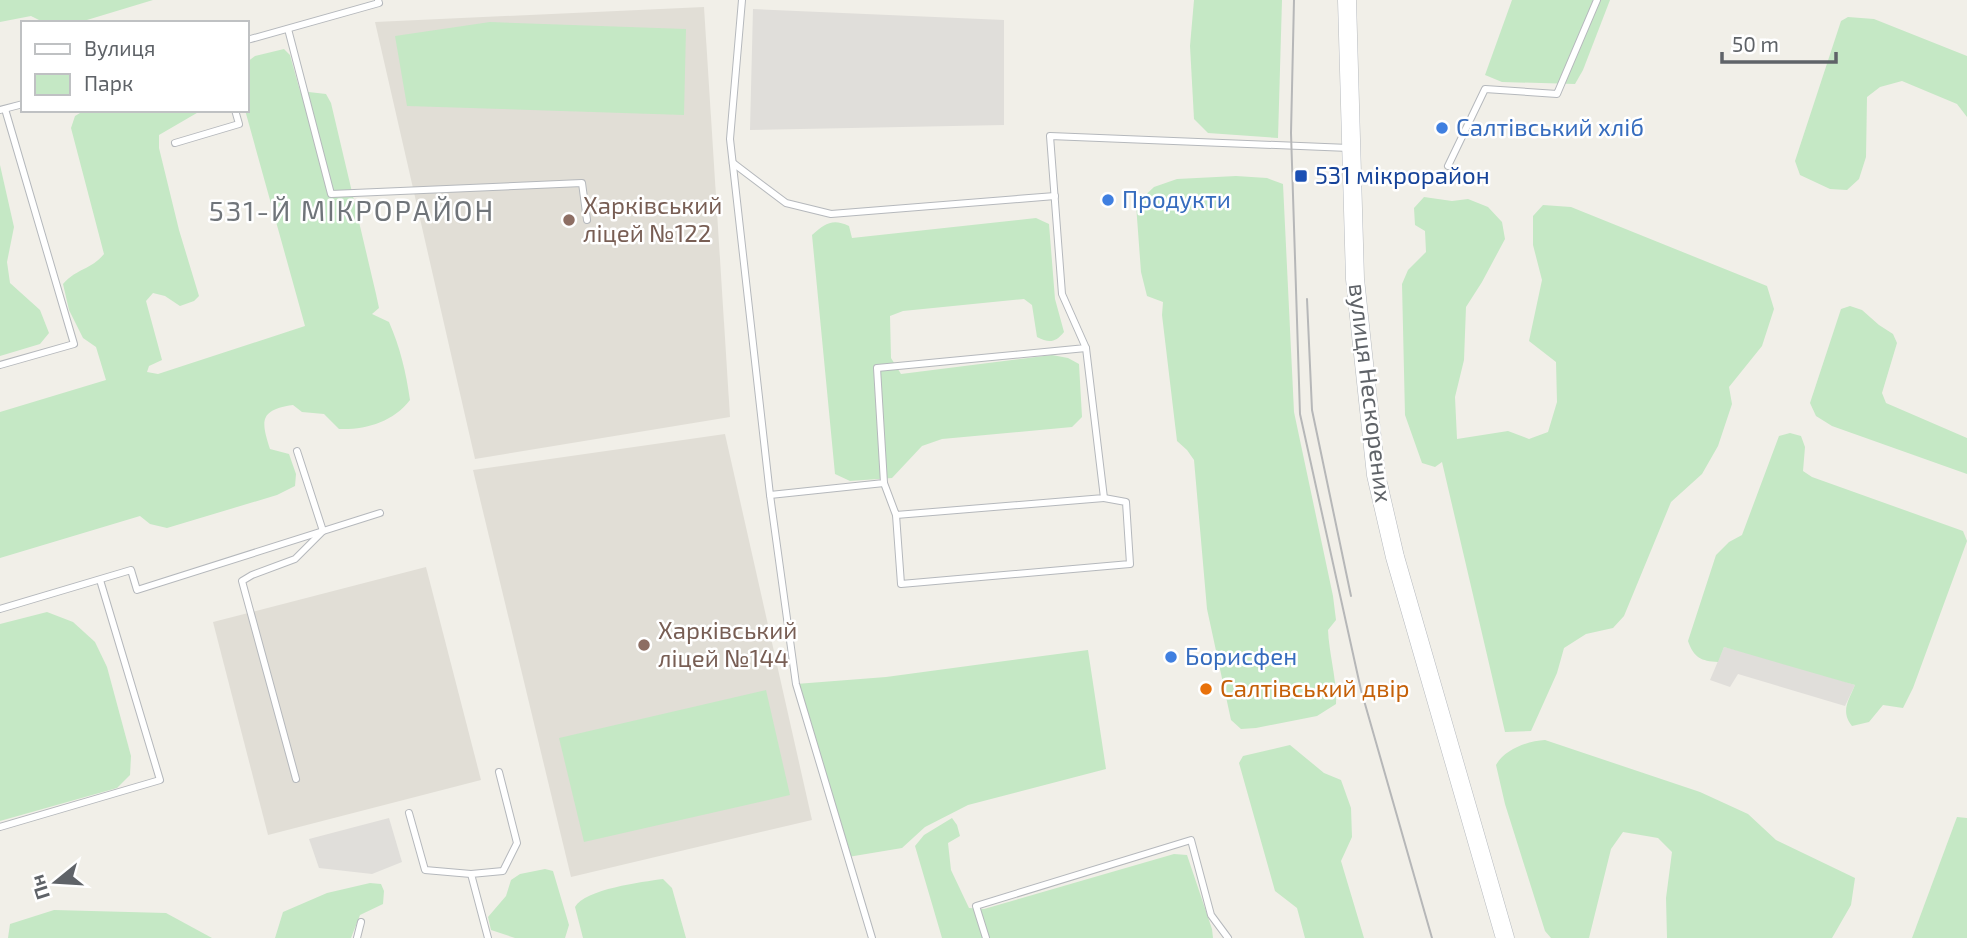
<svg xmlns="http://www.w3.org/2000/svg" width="1967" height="938" font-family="'Exo 2',sans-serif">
  <rect width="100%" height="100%" fill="#f1efe8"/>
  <g fill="#e0deda">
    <polygon points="753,9 1004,20 1004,125 750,130"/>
    <polygon points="1724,647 1784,662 1855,685 1845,706 1738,674 1730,687 1710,680"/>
    <polygon points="389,818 402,862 372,874 319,868 309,839"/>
  </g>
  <g fill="#e1ded6">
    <polygon points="704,7 730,417 475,459 375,22"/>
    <polygon points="725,434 812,820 571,877 473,470"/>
    <polygon points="426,567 481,780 268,835 213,622"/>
  </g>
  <g fill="#c5e8c5">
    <polygon points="0,0 153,0 77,23 45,23 31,16 0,22"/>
    <polygon points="1194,0 1282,0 1278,138 1208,133 1194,119 1190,46"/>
    <polygon points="1512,0 1610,0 1583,70 1575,84 1502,82 1485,75"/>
    <polygon points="1848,17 1874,19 1967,56 1967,117 1957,104 1902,81 1880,87 1867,97 1866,157 1859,179 1847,190 1830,189 1800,175 1795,161 1841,21"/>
    <polygon points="490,22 686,29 684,115 407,106 395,36"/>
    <path d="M284,49l6,6 10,36 26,3 5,9 45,191 3,14 -7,6 17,8c11,25 17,50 21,78 -17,22 -44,30 -71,29l-15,-15 -22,-2 -9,-7c-34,5 -32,16 -23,44l19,5 7,20 -1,12 -18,9 -110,33 -17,-4 -10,-8 -140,42v-146l106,-32 -10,-33 -13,-9 -14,-28 -6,-26c14,-16 28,-14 41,-30l-33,-126 4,-12 10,-6h117l-43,25v13l20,82 20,66 -5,5 -14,5 -15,-10 -12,-3 -7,8 16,59 -13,6 -2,6 11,2 147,-48 -60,-216h2v-48l8,-6z"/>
    <polygon points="0,165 14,227 7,262 10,283 40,310 49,333 40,344 0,356"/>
    <path d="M1236,176l31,2 16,6 11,228 39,184 3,24 -8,10c1,24 9,49 8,74l-19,12 -61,12 -15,1 -10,-9 -24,-111 -13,-149 -7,-10 -10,-9 -15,-126 1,-13 -16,-6 -6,-24 -5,-68 18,-17 23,-8z"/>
    <polygon points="1424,197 1452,201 1468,199 1488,207 1502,222 1505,239 1482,282 1466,307 1464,360 1455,397 1457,439 1508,431 1529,439 1548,432 1557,402 1556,362 1529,341 1542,280 1533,245 1533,216 1543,205 1571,207 1767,286 1774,309 1762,346 1729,387 1732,404 1718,446 1702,474 1671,502 1624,616 1613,628 1586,634 1564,648 1557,673 1531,731 1505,732 1442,462 1435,467 1422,463 1405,415 1402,284 1408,270 1426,252 1425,231 1415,225 1414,208"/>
    <path d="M1036,218l13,6 6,75 9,33c-9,11 -15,11 -27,5l-5,-32 -8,-6 -121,12 -13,5 1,42 10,16 151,-19 16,3 11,6 3,53 -10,10 -130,12 -20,7 -30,32 -42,3 -15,-7 -23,-239c13,-11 20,-17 37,-9l3,12z"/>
    <polygon points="1850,306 1862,310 1879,325 1893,334 1897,343 1882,393 1886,403 1967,438 1967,474 1832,426 1816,416 1810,403 1841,309"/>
    <path d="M1790,433l11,3 4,11 -2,24 9,6 151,54 4,10 -54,147 -10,20 -20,-3 -14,17 -17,4c-12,-15 -3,-26 3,-41l-131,-38 -6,15c-17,-1 -24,-4 -30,-21l28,-86 13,-13 13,-7 37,-99z"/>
    <polygon points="47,612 73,622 95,642 107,667 131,756 130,775 117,788 0,821 0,624"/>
    <polygon points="1088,650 1106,769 968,805 925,827 902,848 848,857 796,684 886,677"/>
    <polygon points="766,690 790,795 584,842 559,738"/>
    <path d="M1545,740l155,52 48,22 28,26 79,38 -4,27 -19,33h-165l-1,-40 6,-46 -14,-14 -35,-6 -12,17 -22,89h-38l-6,-7 -40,-127 -9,-39c9,-16 32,-24 49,-25z"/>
    <polygon points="1290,745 1324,773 1341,780 1351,808 1352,837 1341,861 1364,938 1305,938 1297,908 1275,891 1239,763 1243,756"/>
    <polygon points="1957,817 1967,818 1967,938 1912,938"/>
    <polygon points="952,818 957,825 960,836 948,843 951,870 969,908 984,909 1174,854 1187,855 1212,929 1213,938 942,938 915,846 924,835"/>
    <polygon points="545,869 553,871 569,925 565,938 515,938 491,930 488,917 506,896 511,880 520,874"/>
    <path d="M663,879l9,9 14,50h-103l-8,-31c10,-18 67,-25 88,-28z"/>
    <polygon points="370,883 381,884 384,891 383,904 360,915 351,938 275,938 283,912 327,893"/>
    <polygon points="54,910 166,913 212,938 8,938 10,924"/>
  </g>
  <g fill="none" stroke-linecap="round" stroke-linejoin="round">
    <g stroke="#b5b8bc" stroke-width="8">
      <g id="lane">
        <polyline points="742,0 730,139 770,495 796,684 872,938"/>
        <polyline points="288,29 331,194 582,183 587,220"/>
        <polyline points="247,40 379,3 378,0"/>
        <polyline points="0,110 23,104"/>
        <polyline points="175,143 239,124 235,110"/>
        <polyline points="733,163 786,203 831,214 1055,196"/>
        <polyline points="1448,166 1485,89 1557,94 1597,0"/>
        <polyline points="0,365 74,344 5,109"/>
        <polyline points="884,483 896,515 1104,498 1086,348"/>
        <polyline points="770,495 884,483 877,368 1086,348 1062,294 1050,136 1349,148"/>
        <polyline points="896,515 901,584 1130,564 1126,502 1104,498"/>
        <polyline points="0,609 131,570 137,590 380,513"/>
        <polyline points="296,779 242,581 252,575 295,559 323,531 297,451"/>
        <polyline points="409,813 425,870 471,874"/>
        <polyline points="0,827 160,780 100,580"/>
        <polyline points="357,938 361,922"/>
        <polyline points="488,938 471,874 503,871 517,843 499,772"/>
        <polyline points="986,938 976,906 1191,840 1211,915 1228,938"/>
      </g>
    </g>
    <g stroke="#b6babf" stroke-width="19">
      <polyline id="secondary" points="1347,0 1355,279 1376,475 1395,557 1505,938"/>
    </g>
    <use href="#lane" stroke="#fff" stroke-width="6"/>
    <use href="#secondary" stroke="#fff" stroke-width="18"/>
    <g stroke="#b6b7b8" stroke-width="2">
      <polyline points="1294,0 1291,133 1300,414 1361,690 1432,938"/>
      <polyline points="1307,299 1312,410 1351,596"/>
    </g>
  </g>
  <g fill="#3f7fe0" stroke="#fff" stroke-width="2.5">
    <circle cx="1442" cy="128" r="7"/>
    <circle cx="1108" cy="200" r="7"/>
    <circle cx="1171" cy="657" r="7"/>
  </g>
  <rect fill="#1a4fb4" stroke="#fff" stroke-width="2.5" x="1294" y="169" width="14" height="14" rx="3.5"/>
  <g fill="#8d6e63" stroke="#fff" stroke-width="2.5">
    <circle cx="569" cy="220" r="7"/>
    <circle cx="644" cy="645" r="7"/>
  </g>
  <circle fill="#e8710a" stroke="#fff" stroke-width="2.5" cx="1206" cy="689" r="7"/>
  <g text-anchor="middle" stroke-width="5" stroke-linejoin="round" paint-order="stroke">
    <g font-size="24" fill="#366cbe" stroke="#fff" text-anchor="start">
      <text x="1456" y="136">Салтівський хліб</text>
      <text x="1122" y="208">Продукти</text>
      <text x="1185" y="665">Борисфен</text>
    </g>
    <g font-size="24" fill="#164399" stroke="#fff" text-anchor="start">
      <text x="1315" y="184">531 мікрорайон</text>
    </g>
    <g font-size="24" fill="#785e54" stroke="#fff" text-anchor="start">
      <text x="583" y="214">Харківський<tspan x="583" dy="28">ліцей №122</tspan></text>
      <text x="658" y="639">Харківський<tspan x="658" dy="28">ліцей №144</tspan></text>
    </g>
    <g font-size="24" fill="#5f6368" stroke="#fff">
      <text transform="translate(1370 393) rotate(83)" y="8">вулиця Нескорених</text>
    </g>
    <g font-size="24" fill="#c56008" stroke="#fff" text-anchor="start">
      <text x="1220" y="697">Салтівський двір</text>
    </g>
    <g font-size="28" letter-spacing="2" fill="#70757a" stroke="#fff">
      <text x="352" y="221">531-Й МІКРОРАЙОН</text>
    </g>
  </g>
  <rect x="21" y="21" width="228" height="91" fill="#ffffff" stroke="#bfc1c3" stroke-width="2"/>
  <rect x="35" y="44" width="35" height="10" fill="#ffffff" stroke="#bfc1c3" stroke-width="2"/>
  <text x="84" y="56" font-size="21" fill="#5f6368">Вулиця</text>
  <rect x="35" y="74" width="35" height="21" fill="#c5e8c5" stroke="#bfc1c3" stroke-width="2"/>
  <text x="84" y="91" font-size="21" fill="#5f6368">Парк</text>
  <g transform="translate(56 882) rotate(252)" stroke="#ffffff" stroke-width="5" paint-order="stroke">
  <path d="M0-5L12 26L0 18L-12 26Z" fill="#5f6368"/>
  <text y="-10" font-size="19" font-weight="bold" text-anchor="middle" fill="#5f6368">Пн</text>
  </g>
  <path d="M1722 52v10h114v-10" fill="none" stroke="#5f6368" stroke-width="3.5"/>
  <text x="1732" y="52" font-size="21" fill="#5f6368" stroke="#ffffff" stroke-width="5" paint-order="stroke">50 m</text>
</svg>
